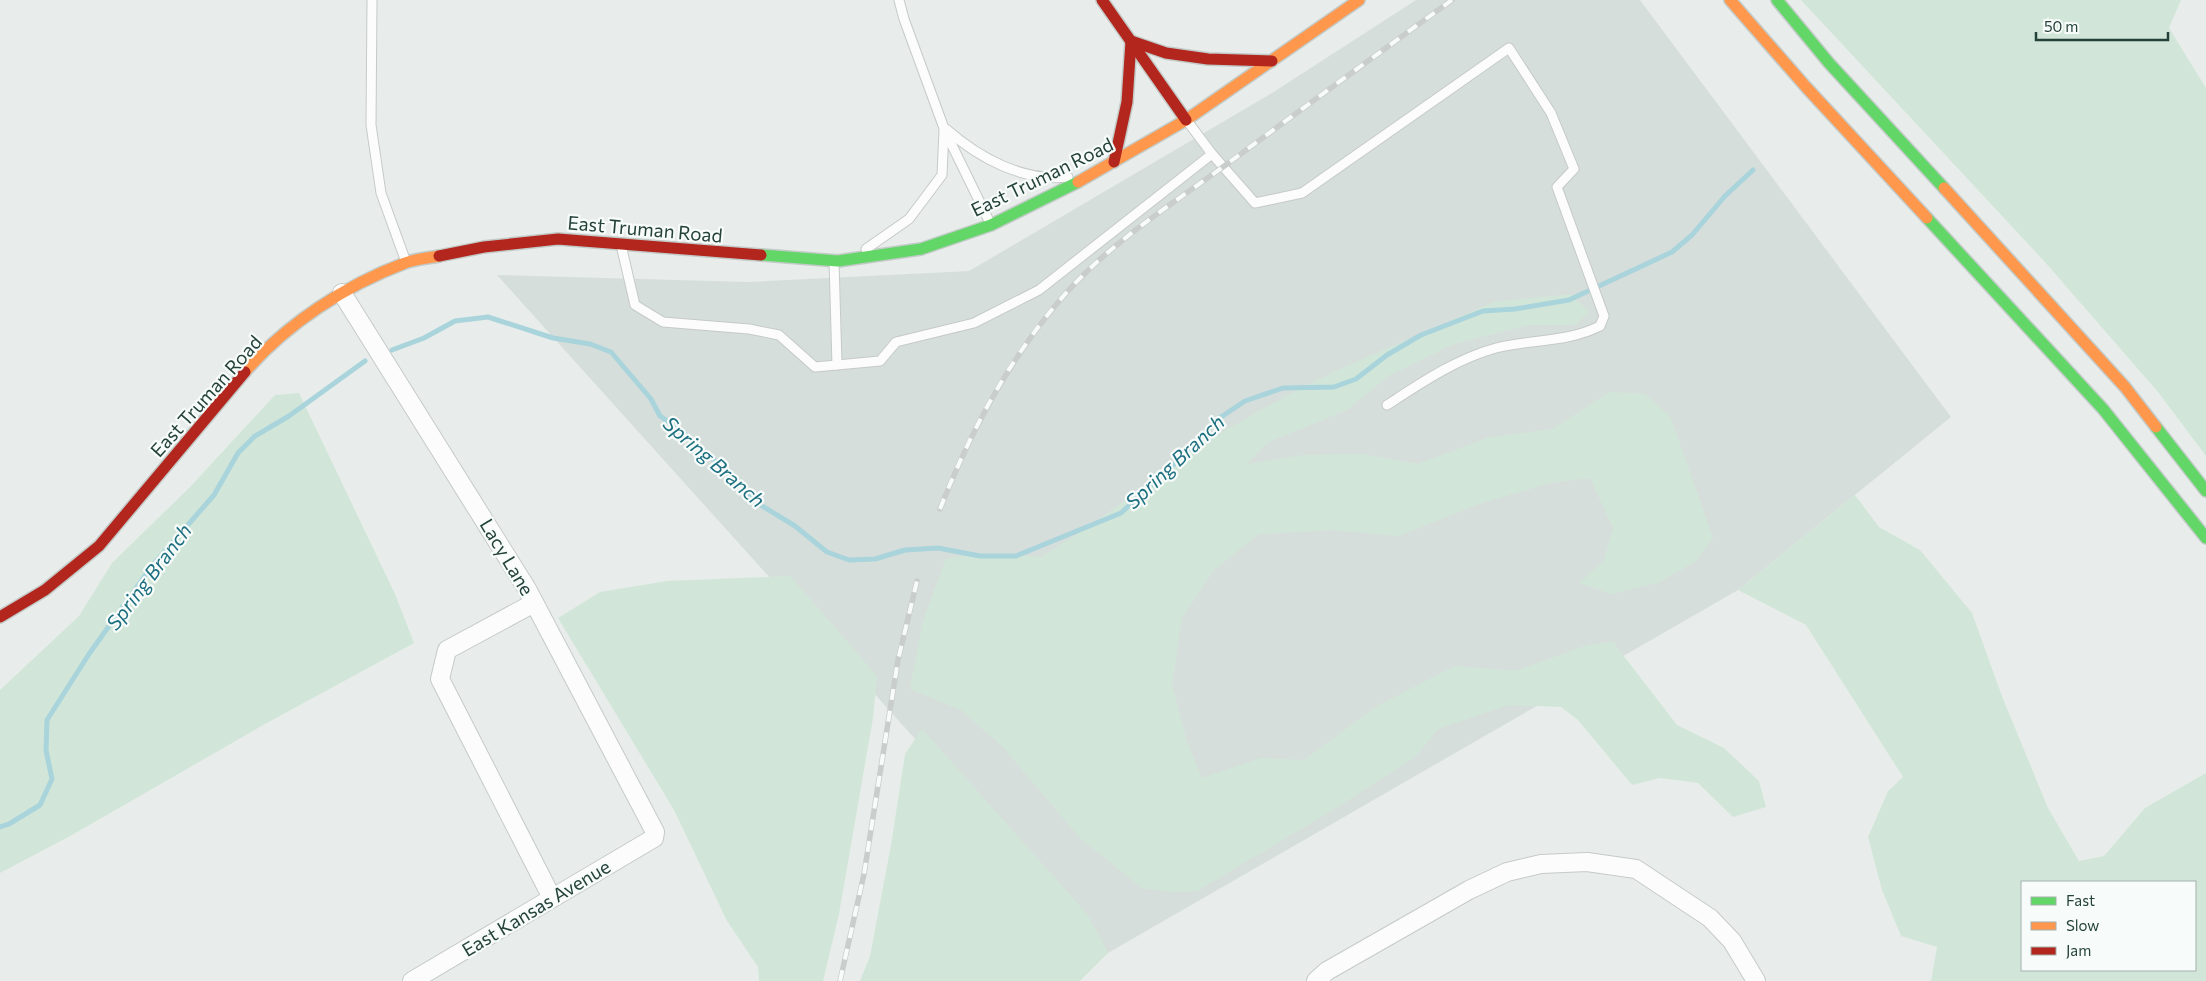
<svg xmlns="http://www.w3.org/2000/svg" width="2206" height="981" font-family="Commissioner,sans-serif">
  <rect width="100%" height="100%" fill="#e8edeb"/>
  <polygon fill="#d6dedb" points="1416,0 1640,0 1951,417 1738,590 1108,953 497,275 748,282 969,271 1272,93"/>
  <g fill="#d1e6d8" fill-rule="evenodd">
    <polygon points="1801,0 2181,0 2169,28 2206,88 2206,456 2158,392 2044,261"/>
    <polygon points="1571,294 1589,312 1575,325 1529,325 1454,344 1388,376 1347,410 1268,442 1247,464 1303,455 1362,454 1418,464 1490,437 1553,429 1609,392 1645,394 1670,416 1713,538 1695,562 1657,583 1612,594 1579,583 1604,561 1613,528 1590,478 1550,483 1479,504 1399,536 1333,530 1259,534 1214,570 1182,618 1172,684 1187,742 1202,778 1261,758 1304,760 1377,706 1455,666 1515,671 1588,645 1613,642 1677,725 1724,748 1759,781 1766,807 1733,817 1698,783 1660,778 1632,785 1578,720 1561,707 1508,705 1438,729 1415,757 1333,810 1197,891 1172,892 1142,888 1079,837 1004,748 961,710 910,689 923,621 946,559 979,553 1041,557 1090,526 1203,443 1288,395 1342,368 1494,302"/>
    <polygon points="299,393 395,594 414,643 265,724 72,835 0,873 0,690 79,616 112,563 190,487 275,395"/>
    <path d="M1855,495l24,32 41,23 52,63 31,86 45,109 31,53 25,-5 41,-48 61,-35v208h-275l6,-34 -36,-11 -19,-46 -14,-53 20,-46 15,-14 -97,-152 -68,-35zM2195,882v88h-173v-88z"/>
    <polygon points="790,576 877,676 873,718 839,914 823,981 759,981 758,967 727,921 674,810 558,618 600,592 667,581"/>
    <polygon points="922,729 1087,914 1108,953 1080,981 860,981 870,956 891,845 905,754"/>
  </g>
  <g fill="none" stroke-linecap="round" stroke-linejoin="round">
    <g stroke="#a9d4db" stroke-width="5">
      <polyline points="392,350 424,338 455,321 488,317 553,338 590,344 611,352 651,399 660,416 679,429 738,481 754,501 795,526 827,552 849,560 875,559 905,550 938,548 980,556 1016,556 1121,513 1182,457 1218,419 1245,401 1283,388 1334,387 1356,379 1387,355 1421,335 1483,311 1515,309 1569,300 1672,252 1692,235 1725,196 1753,170"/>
      <polyline points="0,827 9,824 40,805 52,779 46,750 47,720 89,654 152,566 214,495 238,453 255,436 289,416 365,361"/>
    </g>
    <g stroke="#c5cac8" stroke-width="11">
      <g id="lane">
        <polyline points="372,0 371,125 381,193 406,262"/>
        <polyline points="899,0 904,19 945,131 990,223"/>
        <path d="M1188,122l24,32 43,49 47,-10 207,-145 42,65 23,56 -17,18 47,129 -4,10c-34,17 -69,13 -104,22 -40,11 -75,35 -109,57"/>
        <path d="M946,129c33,29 77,53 122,48"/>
        <polyline points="621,245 635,305 663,322 749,329 779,335 815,367 880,361 896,342 974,323 1039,290 1212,154"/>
        <polyline points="866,249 909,219 942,175 944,130"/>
        <polyline points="834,261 837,365"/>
      </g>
    </g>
    <g stroke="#c5cac8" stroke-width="20">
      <g id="street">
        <polyline points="342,293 527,589 655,832 654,838 412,981"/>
        <polyline points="534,603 447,650 440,679 552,898"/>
        <polyline points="1316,981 1327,971 1469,890 1507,872 1541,864 1587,862 1636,869 1710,918 1732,941 1756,981"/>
      </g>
    </g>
    <g stroke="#c3cbc8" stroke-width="14">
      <g id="fast">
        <polyline points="1777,0 1829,63 1944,188"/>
        <polyline points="1927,218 2103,409 2206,538"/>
        <polyline points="761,255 838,261 921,249 991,225 1078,182"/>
        <polyline points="2156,427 2206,491"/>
      </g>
    </g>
    <g stroke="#c3cbc8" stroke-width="14">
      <g id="slow">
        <polyline points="1730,0 1806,87 1927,218"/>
        <polyline points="1078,182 1186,120 1359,0"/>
        <polyline points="1944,188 2125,387 2156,427"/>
        <path d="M245,372c41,-48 101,-87 160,-109 10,-4 23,-5 34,-7"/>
      </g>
    </g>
    <g stroke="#c3cbc8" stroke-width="14">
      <g id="jam">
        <polyline points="1102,0 1186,120"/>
        <polyline points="1114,162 1127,102 1131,41 1166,53 1208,59 1272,61"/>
        <polyline points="439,256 484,247 558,239 761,255"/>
        <polyline points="0,617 45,590 99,546 245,372"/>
      </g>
    </g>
    <use href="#lane" stroke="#fcfcfc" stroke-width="9"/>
    <use href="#street" stroke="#fcfcfc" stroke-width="18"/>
    <use href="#fast" stroke="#63d668" stroke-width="11"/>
    <use href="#slow" stroke="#ff974d" stroke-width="11"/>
    <use href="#jam" stroke="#b3261e" stroke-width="11"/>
    <g stroke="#c9cdcc" stroke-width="5.5">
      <g id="rail">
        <path d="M940,509c31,-79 70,-153 127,-217 45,-50 102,-86 156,-125 76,-56 153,-112 229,-167"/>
        <polyline points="840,981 864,874 898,660 917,581"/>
      </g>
    </g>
    <use href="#rail" stroke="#f7fbf9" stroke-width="4" stroke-dasharray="11" stroke-linecap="butt"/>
  </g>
  <g text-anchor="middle" stroke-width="4.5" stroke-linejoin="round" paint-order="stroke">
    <g font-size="19" fill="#24423a" stroke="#f7fbf9">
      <text transform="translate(1042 177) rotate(-26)" y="7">East Truman Road</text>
      <text transform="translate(645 229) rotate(5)" y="7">East Truman Road</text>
      <text transform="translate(206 396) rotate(-48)" y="7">East Truman Road</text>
      <text transform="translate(507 557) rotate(59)" y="7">Lacy Lane</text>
      <text transform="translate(536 908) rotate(-31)" y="7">East Kansas Avenue</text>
    </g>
    <g font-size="20" font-style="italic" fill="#1c6f80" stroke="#f7fbf9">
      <text transform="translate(714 462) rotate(41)" y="7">Spring Branch</text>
      <text transform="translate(1175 462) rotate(-43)" y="7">Spring Branch</text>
      <text transform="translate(149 577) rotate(-53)" y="7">Spring Branch</text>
    </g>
  </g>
  <rect x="2021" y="881" width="175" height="90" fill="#f7fbf9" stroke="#a3b1ad"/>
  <rect x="2031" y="897" width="25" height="8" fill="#63d668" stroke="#a3b1ad"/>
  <text x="2066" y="906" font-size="15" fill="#24423a">Fast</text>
  <rect x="2031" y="922" width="25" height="8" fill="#ff974d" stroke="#a3b1ad"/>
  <text x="2066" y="931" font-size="15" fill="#24423a">Slow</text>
  <rect x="2031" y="947" width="25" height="8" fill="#b3261e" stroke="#a3b1ad"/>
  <text x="2066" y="956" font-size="15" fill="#24423a">Jam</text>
  <path d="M2036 32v8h132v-8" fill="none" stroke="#24423a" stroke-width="2.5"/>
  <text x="2044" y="32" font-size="15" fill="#24423a" stroke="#f7fbf9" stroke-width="4" paint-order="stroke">50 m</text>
</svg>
